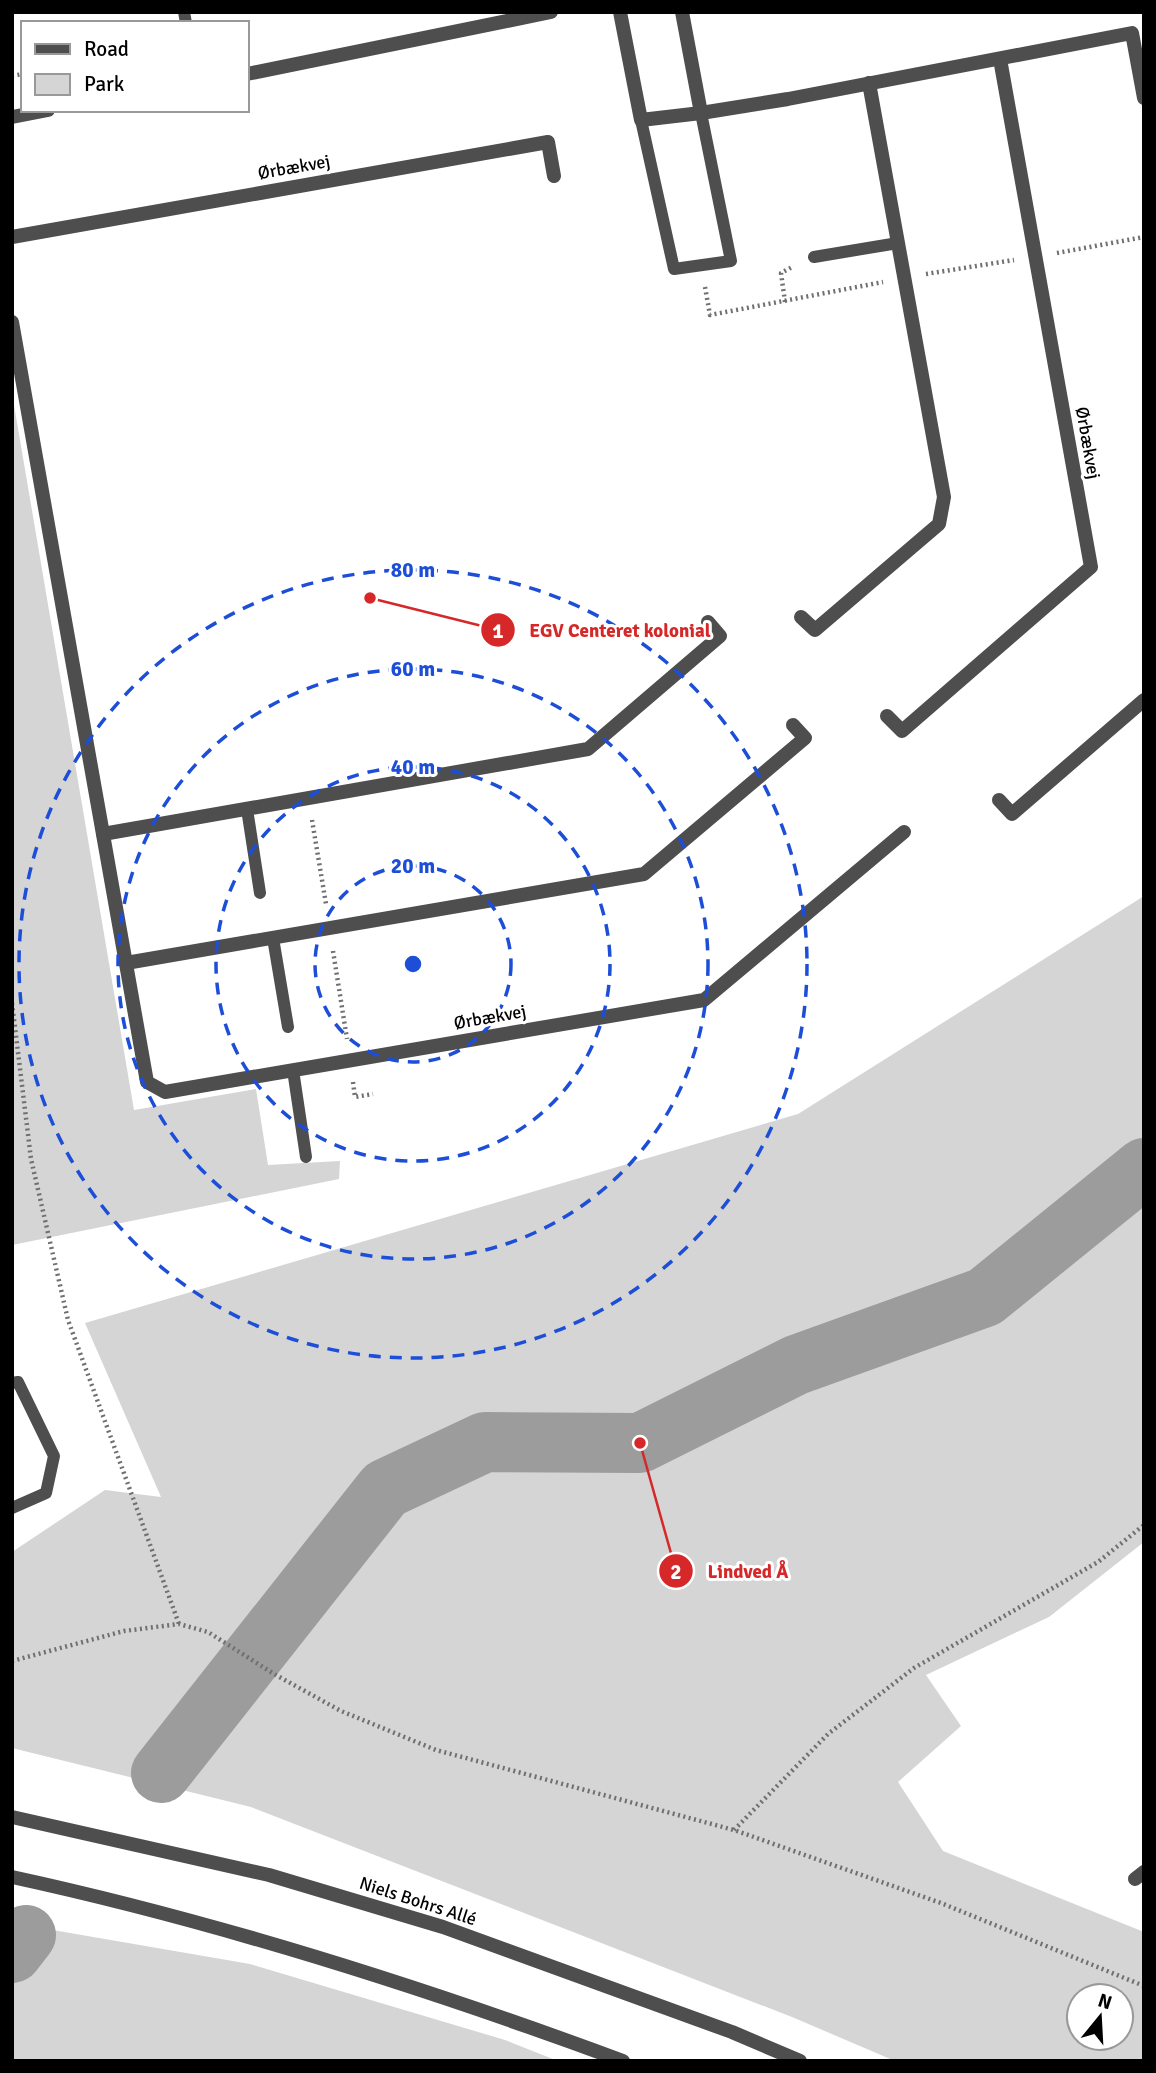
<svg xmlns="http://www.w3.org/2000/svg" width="1156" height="2073" font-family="Signika,sans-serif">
  <rect width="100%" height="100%" fill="#fff"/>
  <g fill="#d5d5d5" fill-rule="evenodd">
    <polygon points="12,393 134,1110 256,1089 268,1165 340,1161 339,1179 12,1245"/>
    <path d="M1144,896v646l-95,75 -123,58 35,51 -63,56 45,69 201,81v129h-249l-103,-44 -541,-210 -239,-59v-196l93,-62 56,7 -76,-174 713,-209zM1079,1996h42v42h-42z"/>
    <polygon points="12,1923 250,1964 505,2040 558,2061 12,2061"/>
  </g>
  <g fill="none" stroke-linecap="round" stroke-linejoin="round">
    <g stroke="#9c9c9c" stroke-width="60">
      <polyline points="161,1773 385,1489 485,1442 640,1443 796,1365 985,1297 1144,1168"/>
      <polyline points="12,1953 26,1935"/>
    </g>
    <g stroke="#707070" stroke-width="4.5" stroke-dasharray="2 3.5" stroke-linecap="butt">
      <polyline points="12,76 23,74"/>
      <polyline points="1057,253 1144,237"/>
      <polyline points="926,274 1014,260"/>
      <polyline points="705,287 710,315 883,282"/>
      <polyline points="785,302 781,273 794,266"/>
      <polyline points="312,820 326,904"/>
      <polyline points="333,951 347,1039"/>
      <polyline points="12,1003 31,1159 68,1320 179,1624"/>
      <polyline points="353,1082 355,1097 373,1094"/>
      <polyline points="12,1661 124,1631 179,1624 208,1632 274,1674 341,1711 436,1750 734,1830 941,1903 1144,1986"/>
      <polyline points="734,1830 828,1734 914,1668 1098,1562 1144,1525"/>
    </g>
    <g stroke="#4e4e4e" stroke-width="12">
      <polyline points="184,12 186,23"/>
      <polyline points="641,120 674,269 731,261 701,113"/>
      <polyline points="814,257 898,243"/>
      <polyline points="247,809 260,893"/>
      <polyline points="273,938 288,1027"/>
      <polyline points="293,1070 306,1157"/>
      <polyline points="12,1383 18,1382 54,1456 46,1493 12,1508"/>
    </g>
    <g stroke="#4e4e4e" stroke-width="14">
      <polyline points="620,12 641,120 701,113 788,99 1132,33 1144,98"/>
      <polyline points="682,12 701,113"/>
      <polyline points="247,74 551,12"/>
      <polyline points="12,117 48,110"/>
      <polyline points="12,237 548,142 554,176"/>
      <polyline points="12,322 147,1082 165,1092 704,1000 904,832"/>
      <polyline points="801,617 815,630 939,524 944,497 869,83"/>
      <polyline points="887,716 902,731 1091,567 1000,59"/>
      <polyline points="999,800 1012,814 1144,700"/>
      <polyline points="103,834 588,749 720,636 708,622"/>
      <polyline points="126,963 644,874 805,738 793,725"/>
      <polyline points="1135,1879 1144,1872"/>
    </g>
    <g stroke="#4e4e4e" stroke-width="14">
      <polyline points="12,1817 269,1875 443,1927 732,2032 800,2061"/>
      <path d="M12,1877c208,45 411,110 611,184"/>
    </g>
  </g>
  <g fill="none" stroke="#1d4ed8" stroke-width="3.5" stroke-dasharray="12 9">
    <circle cx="413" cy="964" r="98"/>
    <circle cx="413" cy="964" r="197"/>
    <circle cx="413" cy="964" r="295"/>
    <circle cx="413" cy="964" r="394"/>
  </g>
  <g text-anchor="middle" stroke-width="6" stroke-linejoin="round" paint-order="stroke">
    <g font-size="18" fill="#000" stroke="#fff">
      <text transform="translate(294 167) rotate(-10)" y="6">Ørbækvej</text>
      <text transform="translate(1088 443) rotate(80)" y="6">Ørbækvej</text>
      <text transform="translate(490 1017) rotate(-10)" y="6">Ørbækvej</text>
      <text transform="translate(418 1901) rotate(18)" y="6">Niels Bohrs Allé</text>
    </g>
  </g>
  <circle cx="413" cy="964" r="10" fill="#1d4ed8" stroke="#fff" stroke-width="3.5"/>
  <g font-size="21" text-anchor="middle" font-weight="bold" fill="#1d4ed8" stroke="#fff" stroke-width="6" stroke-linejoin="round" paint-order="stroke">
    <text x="413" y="577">80 m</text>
    <text x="413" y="676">60 m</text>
    <text x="413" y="774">40 m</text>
    <text x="413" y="873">20 m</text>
  </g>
  <path fill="none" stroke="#d62828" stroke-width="2.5" d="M370 598L498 630M640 1443L676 1571"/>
  <g fill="#d62828" stroke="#fff" stroke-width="2.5">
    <circle cx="370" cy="598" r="7"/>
    <circle cx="640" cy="1443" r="7"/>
    <circle cx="498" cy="630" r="18"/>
    <circle cx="676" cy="1571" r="18"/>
  </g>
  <g font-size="21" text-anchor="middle" font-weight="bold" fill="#fff">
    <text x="498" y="638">1</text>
    <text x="676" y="1579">2</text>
  </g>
  <g font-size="19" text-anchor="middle" font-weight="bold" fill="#d62828" stroke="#fff" stroke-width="6" stroke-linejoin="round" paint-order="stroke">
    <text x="620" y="637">EGV Centeret kolonial</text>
    <text x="748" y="1578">Lindved Å</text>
  </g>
  <rect width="1156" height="2073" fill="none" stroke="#000000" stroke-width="28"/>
  <rect x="21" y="21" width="228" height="91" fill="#ffffff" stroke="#999999" stroke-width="2"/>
  <rect x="35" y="44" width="35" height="10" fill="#4e4e4e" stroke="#999999" stroke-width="2"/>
  <text x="84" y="56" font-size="21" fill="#000000">Road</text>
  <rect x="35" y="74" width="35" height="21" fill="#d5d5d5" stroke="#999999" stroke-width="2"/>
  <text x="84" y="91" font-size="21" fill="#000000">Park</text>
  <g transform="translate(1100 2017) rotate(18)"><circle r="33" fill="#ffffff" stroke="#999999" stroke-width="2"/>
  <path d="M0-5L12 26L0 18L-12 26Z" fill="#000000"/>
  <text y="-10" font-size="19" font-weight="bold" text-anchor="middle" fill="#000000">N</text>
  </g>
</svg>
